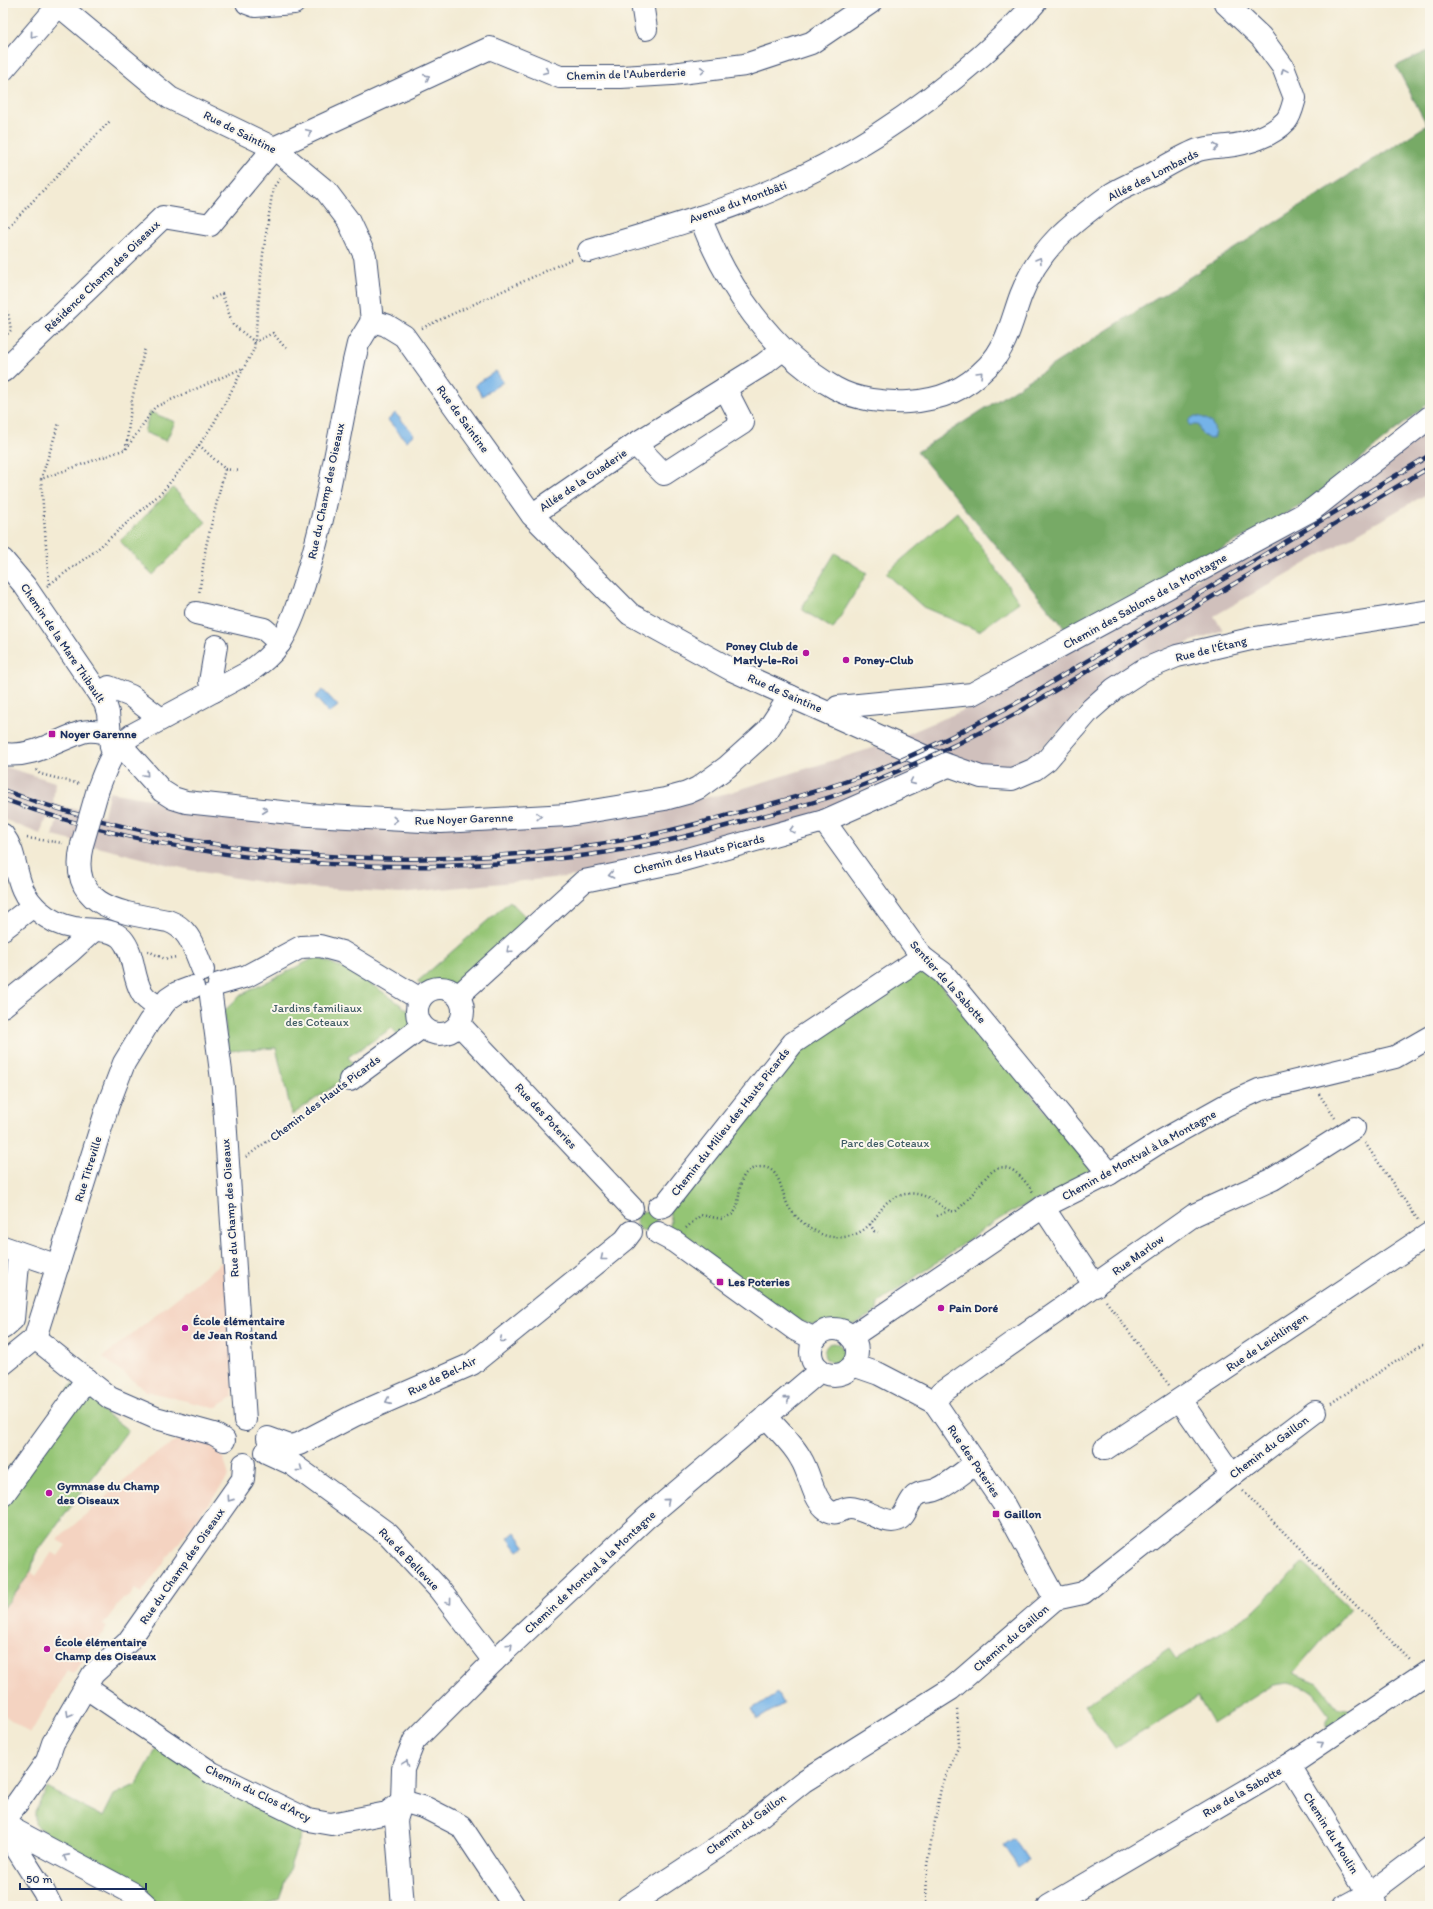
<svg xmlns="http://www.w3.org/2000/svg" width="1433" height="1909" font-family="Itim,sans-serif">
  <rect width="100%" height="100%" fill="#fbf7ec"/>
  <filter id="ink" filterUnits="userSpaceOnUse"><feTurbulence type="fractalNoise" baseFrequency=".025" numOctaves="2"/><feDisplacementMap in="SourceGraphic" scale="8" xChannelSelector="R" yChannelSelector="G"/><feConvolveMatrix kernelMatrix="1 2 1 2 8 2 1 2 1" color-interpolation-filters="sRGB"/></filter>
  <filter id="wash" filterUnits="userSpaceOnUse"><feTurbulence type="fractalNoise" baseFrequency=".012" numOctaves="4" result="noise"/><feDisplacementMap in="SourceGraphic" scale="16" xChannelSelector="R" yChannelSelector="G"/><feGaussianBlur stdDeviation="0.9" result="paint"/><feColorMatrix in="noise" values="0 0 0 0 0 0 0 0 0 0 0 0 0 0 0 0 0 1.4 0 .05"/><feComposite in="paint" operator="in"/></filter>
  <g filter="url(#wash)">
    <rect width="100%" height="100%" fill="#f3ebd4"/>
    <g fill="#f4d3c1">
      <polygon points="228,1257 233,1397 215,1408 146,1391 103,1357"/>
      <polygon points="182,1437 211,1444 224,1460 229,1476 141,1593 135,1589 129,1597 123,1598 103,1625 107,1627 73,1674 67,1670 30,1734 3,1714 3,1609 31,1572 36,1576 52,1552 58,1556 66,1545 57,1540 147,1460"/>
    </g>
    <polygon fill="#d0c0bc" points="1430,420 1430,492 1214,616 1223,630 1168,650 1114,678 1037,752 1016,767 992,771 957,755 824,821 617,872 400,893 283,886 190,870 53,836 57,820 46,818 40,834 3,819 3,766 55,782 53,804 104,816 109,792 309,826 613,816 728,793 879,746 971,707 1323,508"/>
    <g fill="#94c574" stroke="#587a69">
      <polygon points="150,412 175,422 166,441 144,432"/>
      <polygon points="173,488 206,522 153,575 120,541"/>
      <polygon points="957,512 1019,602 979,631 923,607 886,573"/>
      <polygon points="835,553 867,573 833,629 801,609"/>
      <polygon points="510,901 531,922 456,988 437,986 426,988 417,982"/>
      <path d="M316,957c35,12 67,34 97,57v11l-13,12 -8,-9 -44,29 9,13 -65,45 -16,-67 -48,3 -4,-40 17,-16z"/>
      <path d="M915,969l19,7 157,191c-3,16 -51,32 -65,38 -23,10 -44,25 -65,40 -27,19 -55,39 -83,58l-1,8 -24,14 -18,-4 -22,4 -11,-3 -134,-90 3,-11 -2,-11 130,-163z"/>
      <circle cx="646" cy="1221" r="10"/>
      <circle cx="834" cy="1353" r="10"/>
      <polygon points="73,1383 102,1406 101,1410 128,1430 35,1555 31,1572 3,1609 3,1472 17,1460"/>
      <polygon points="1302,1563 1350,1608 1294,1673 1318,1683 1338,1708 1347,1709 1351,1713 1327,1727 1327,1719 1330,1715 1314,1693 1307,1688 1287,1683 1273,1685 1213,1723 1198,1697 1115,1749 1085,1705 1169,1649 1176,1659 1250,1614"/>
      <polygon points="159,1744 305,1823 279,1899 264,1906 161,1906 57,1842 35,1824 35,1812 47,1788 103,1817 114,1795 137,1784"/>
    </g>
    <polygon fill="#7a6" stroke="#496c62" points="1430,50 1430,402 1309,501 1069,633 917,452 1427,125 1396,66"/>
    <g fill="#74b3e8" stroke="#4871a3">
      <polygon points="496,371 503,382 482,396 475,385"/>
      <polygon points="395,413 414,434 406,441 388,420"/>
      <path d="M1195,416c12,1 24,9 18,22l-4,1 -7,-5 -4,-9h-9v-5z"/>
      <polygon points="323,690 338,706 329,713 315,697"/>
      <polygon points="515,1532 525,1546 518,1551 508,1538"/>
      <polygon points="777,1693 783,1704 758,1719 752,1709"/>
      <polygon points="1014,1839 1028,1860 1018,1867 1004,1846"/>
    </g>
  </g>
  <g filter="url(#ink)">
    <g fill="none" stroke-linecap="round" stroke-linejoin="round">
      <g stroke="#3b4b70" stroke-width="24">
        <g id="minor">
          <polyline points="56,3 170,98 274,148 326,191 348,220 365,256 372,321"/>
          <polyline points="247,3 255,6 294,3"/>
          <polyline points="642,3 646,29"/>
          <polyline points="3,70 58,6"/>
          <path d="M700,217c26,68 71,135 135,171 21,12 50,15 73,14 33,-2 57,-12 80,-36 19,-19 24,-47 33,-71 18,-47 49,-71 89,-100 13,-9 30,-15 44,-22 14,-8 29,-17 44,-23 9,-3 20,-3 29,-4 20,-2 45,-10 59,-25 5,-6 7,-16 9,-23l-12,-31 -22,-30 -36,-34"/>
          <path d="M589,251c60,-18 122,-35 181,-60 77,-32 148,-80 211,-135 19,-17 38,-34 54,-53"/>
          <polyline points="372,321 386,325 404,336 532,515 630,614 732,670 928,758 981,777 1012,779 1035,769 1047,760 1088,712 1114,689 1143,670 1177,656 1255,638 1430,611"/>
          <polyline points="3,371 163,217 210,225 274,148 490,48 560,77 621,77 672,74 745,65 811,43 870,3"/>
          <polyline points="635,444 664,474 743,423 725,388"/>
          <polyline points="532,515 635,444 764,364 782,350"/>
          <polyline points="3,560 25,586 105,703 108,713 111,747"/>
          <polyline points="196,613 264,629 280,643"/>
          <polyline points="214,691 210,682 216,646"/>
          <polyline points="99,694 109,687 131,696 161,719"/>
          <polyline points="832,714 838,707 972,694 1313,509 1430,417"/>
          <path d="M3,754c30,4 52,-13 79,-22 9,-3 19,0 28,1l52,58 11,7 13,4 124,13 131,7 127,-7 97,-16 22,-6 11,-5 29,-21 40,-36 23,-35"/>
          <path d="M98,789c9,-24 13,-38 34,-54l117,-63c12,-9 23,-17 31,-29 12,-19 19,-43 26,-65 22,-70 33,-144 48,-217l4,-17 14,-23"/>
          <polyline points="824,821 922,957 943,973 1109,1174"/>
          <path d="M3,835c18,24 8,52 36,76 10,9 23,15 36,17 14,3 36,-1 47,11 13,15 10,38 20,54 4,7 12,11 19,15"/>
          <path d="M82,845c-15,63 41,68 86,76 23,8 26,29 35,49"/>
          <polyline points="3,929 33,906"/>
          <polyline points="219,984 247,976 301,947 320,946 342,952 420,999"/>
          <circle cx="440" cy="1011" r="23"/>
          <polyline points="211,996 223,1087 245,1420"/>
          <polyline points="458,996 584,881 676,862 824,821 948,766"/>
          <polyline points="3,1006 70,952 93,931"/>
          <polyline points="459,1024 632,1208"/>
          <polyline points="350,1080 422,1027"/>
          <polyline points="659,1207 664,1206 793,1043 922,957"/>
          <polyline points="1043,1207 1095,1286"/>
          <polyline points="658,1233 675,1242 796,1330 815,1339"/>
          <polyline points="3,1247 58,1266"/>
          <polyline points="3,1328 13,1319 19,1253"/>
          <circle cx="834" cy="1352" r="23"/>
          <polyline points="851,1337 1043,1207 1109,1174 1158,1143 1226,1105 1259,1090 1395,1057 1430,1037"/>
          <polyline points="35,1338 110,1398 156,1418 214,1434 224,1440"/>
          <polyline points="3,1364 35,1338 108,1105 124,1063 149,1022 168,999 177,993 193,987"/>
          <polyline points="853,1365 879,1374 935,1403 1003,1503 1055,1599"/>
          <polyline points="1180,1400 1232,1475"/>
          <polyline points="935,1403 941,1393 1194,1215 1273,1179 1354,1128"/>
          <path d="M766,1416c11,14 27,27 35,43 9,14 11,37 24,49 11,10 16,0 25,0 15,0 35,17 47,12 9,-3 11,-18 18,-24 7,-6 16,-3 23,-7 13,-6 25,-17 38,-26"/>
          <polyline points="268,1438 290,1446 299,1444 353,1416 472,1364 625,1240 631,1232"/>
          <polyline points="1105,1449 1429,1234"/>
          <polyline points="266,1452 292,1464 388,1534 439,1589 494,1661"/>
          <polyline points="3,1495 87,1379"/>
          <polyline points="85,1687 212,1773 308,1820 331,1824 387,1813 402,1801"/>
          <polyline points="1289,1765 1373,1901"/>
          <polyline points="402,1801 426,1808 461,1826 514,1906"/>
          <polyline points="3,1821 18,1802 47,1761 53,1743 93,1674 128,1642 243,1479 244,1464"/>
          <polyline points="3,1824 134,1894 147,1906"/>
          <polyline points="3,1827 44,1892 51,1906"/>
          <polyline points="403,1906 396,1820 402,1801 403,1769 414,1741 494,1661 646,1518 815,1375 819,1369"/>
          <polyline points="628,1906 739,1833 804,1781 951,1689 1055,1599 1083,1593 1232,1475 1315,1412"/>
          <polyline points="1049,1906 1289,1765 1430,1670"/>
          <polyline points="1345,1906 1369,1893 1430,1847"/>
        </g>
      </g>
      <g stroke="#3b4b70" stroke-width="2.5" stroke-dasharray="1 3" stroke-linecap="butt">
        <polyline points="3,232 110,121"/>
        <polyline points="211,299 222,294 233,325 255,342 273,333 287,350"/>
        <polyline points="3,309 8,313 11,330 3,339"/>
        <polyline points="422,328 572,259"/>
        <polyline points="199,445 225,469 206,546 199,594"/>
        <polyline points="126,449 132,399 145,348"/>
        <polyline points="225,469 240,471"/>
        <polyline points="41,479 59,423"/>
        <polyline points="49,584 41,479 126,449 155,407 243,368"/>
        <polyline points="47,586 94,552 162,492 191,457 214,423 254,349 263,254 273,188 280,178"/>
        <polyline points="36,770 40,774 80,784"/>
        <polyline points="27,838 63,843"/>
        <polyline points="148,951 165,959 177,957"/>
        <polyline points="1319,1094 1335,1118"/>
        <polyline points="1365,1143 1418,1220"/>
        <polyline points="246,1157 335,1091"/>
        <polyline points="937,1216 948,1211"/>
        <polyline points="870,1224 874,1231 878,1232"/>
        <path d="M686,1228l15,-13 21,4 11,-5c11,-13 0,-40 22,-46 27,-7 25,27 35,41 7,10 20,20 31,25 17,7 38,3 50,-11 10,-11 11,-21 27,-27 31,-11 46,19 58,15 29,-23 39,-74 77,-19"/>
        <polyline points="1106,1301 1169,1385"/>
        <polyline points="1331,1403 1422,1345 1430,1346"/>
        <polyline points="1243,1491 1411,1661"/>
        <polyline points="926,1906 927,1865 941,1788 959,1745 957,1708"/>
      </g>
      <use href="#minor" stroke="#fff" stroke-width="22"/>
      <g stroke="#1b2f5e" stroke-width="4.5">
        <g id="rail">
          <path d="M3,790c193,72 430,86 632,48 38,-7 75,-18 113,-28 37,-10 75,-20 111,-33 57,-21 110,-49 163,-77l408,-245"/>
          <path d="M3,799c140,52 291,70 440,67 61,-2 123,-6 183,-17 40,-7 79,-17 118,-28 34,-9 68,-17 101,-29 60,-22 117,-49 172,-79l413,-246"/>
        </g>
      </g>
      <use href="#rail" stroke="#fbf7ec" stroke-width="3" stroke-dasharray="9" stroke-linecap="butt"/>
      <g stroke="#3b4b70" stroke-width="24" stroke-linecap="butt">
        <polyline id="minor-bridge" points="82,845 98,789"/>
      </g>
      <use href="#minor-bridge" stroke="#fff" stroke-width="22"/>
    </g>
    <defs><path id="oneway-chevron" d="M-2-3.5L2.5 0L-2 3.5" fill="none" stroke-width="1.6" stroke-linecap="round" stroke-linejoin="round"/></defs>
    <g stroke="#8d97ae">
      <use href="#oneway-chevron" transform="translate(33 35) rotate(130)"/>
      <use href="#oneway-chevron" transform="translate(703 70) rotate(-7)"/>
      <use href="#oneway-chevron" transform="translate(546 71) rotate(22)"/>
      <use href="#oneway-chevron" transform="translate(1284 71) rotate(-114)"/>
      <use href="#oneway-chevron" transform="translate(427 77) rotate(-25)"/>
      <use href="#oneway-chevron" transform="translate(309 132) rotate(-25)"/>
      <use href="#oneway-chevron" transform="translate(1216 147) rotate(-7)"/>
      <use href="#oneway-chevron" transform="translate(1039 260) rotate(-59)"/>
      <use href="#oneway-chevron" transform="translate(980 374) rotate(-45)"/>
      <use href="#oneway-chevron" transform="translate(146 774) rotate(47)"/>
      <use href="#oneway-chevron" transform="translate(912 782) rotate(156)"/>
      <use href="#oneway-chevron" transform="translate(265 810) rotate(6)"/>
      <use href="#oneway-chevron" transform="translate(539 816) rotate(-3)"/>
      <use href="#oneway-chevron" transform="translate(395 820) rotate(3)"/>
      <use href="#oneway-chevron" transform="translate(792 830) rotate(164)"/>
      <use href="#oneway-chevron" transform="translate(611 875) rotate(169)"/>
      <use href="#oneway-chevron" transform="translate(509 950) rotate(138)"/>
      <use href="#oneway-chevron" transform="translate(603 1258) rotate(141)"/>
      <use href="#oneway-chevron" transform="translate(502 1340) rotate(141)"/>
      <use href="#oneway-chevron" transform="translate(787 1399) rotate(-40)"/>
      <use href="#oneway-chevron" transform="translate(388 1401) rotate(156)"/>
      <use href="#oneway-chevron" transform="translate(300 1469) rotate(36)"/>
      <use href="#oneway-chevron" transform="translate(230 1499) rotate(125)"/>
      <use href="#oneway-chevron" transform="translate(667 1501) rotate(-40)"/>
      <use href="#oneway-chevron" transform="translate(449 1602) rotate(53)"/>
      <use href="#oneway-chevron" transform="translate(510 1646) rotate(-43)"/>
      <use href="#oneway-chevron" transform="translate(69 1714) rotate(120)"/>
      <use href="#oneway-chevron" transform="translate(1321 1743) rotate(-34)"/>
      <use href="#oneway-chevron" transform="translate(406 1763) rotate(-69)"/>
      <use href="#oneway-chevron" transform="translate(66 1857) rotate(-152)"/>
    </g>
  </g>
  <g fill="#b5179e" stroke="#fbf7ec" stroke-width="1.5">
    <circle cx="806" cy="653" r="4"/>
    <circle cx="846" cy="660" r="4"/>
    <rect x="48" y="730" width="8" height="8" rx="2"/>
    <rect x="716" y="1278" width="8" height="8" rx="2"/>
    <circle cx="941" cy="1308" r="4"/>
    <circle cx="185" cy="1328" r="4"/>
    <circle cx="49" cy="1493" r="4"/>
    <rect x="992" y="1510" width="8" height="8" rx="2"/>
    <circle cx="47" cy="1649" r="4"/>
  </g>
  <g text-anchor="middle" stroke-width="4" stroke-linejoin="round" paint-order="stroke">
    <g font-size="12" fill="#1b2f5e" stroke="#fbf7ec">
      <text transform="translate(626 74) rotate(-2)" y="4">Chemin de l'Auberderie</text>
      <text transform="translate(240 132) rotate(27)" y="4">Rue de Saintine</text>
      <text transform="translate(1153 175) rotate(-27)" y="4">Allée des Lombards</text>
      <text transform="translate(738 202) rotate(-20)" y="4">Avenue du Montbâti</text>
      <text transform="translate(102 276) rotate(-44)" y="4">Résidence Champ des Oiseaux</text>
      <text transform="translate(463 419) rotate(54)" y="4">Rue de Saintine</text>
      <text transform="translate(583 480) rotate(-34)" y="4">Allée de la Guaderie</text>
      <text transform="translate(326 491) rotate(-78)" y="4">Rue du Champ des Oiseaux</text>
      <text transform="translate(1145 601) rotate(-29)" y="4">Chemin des Sablons de la Montagne</text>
      <text transform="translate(63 643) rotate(56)" y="4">Chemin de la Mare Thibault</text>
      <text transform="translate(1211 649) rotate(-14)" y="4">Rue de l'Étang</text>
      <text transform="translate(785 693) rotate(24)" y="4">Rue de Saintine</text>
      <text transform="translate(464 819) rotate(-2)" y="4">Rue Noyer Garenne</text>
      <text transform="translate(699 854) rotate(-14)" y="4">Chemin des Hauts Picards</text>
      <text transform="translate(948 982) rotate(48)" y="4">Sentier de la Sabotte</text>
      <text transform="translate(325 1098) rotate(-37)" y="4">Chemin des Hauts Picards</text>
      <text transform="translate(546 1116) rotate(47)" y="4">Rue des Poteries</text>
      <text transform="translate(730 1122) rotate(-52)" y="4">Chemin du Milieu des Hauts Picards</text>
      <text transform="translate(1139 1155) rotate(-29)" y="4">Chemin de Montval à la Montagne</text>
      <text transform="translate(88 1169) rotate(-73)" y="4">Rue Titreville</text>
      <text transform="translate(230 1208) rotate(-94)" y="4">Rue du Champ des Oiseaux</text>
      <text transform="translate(1138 1255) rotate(-36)" y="4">Rue Marlow</text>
      <text transform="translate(1267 1342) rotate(-34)" y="4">Rue de Leichlingen</text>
      <text transform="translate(442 1376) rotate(-26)" y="4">Rue de Bel-Air</text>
      <text transform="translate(1269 1447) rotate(-37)" y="4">Chemin du Gaillon</text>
      <text transform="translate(974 1461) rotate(56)" y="4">Rue des Poteries</text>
      <text transform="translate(409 1559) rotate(46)" y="4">Rue de Bellevue</text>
      <text transform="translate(182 1566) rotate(-55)" y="4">Rue du Champ des Oiseaux</text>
      <text transform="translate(590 1572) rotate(-43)" y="4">Chemin de Montval à la Montagne</text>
      <text transform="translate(1011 1638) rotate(-41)" y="4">Chemin du Gaillon</text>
      <text transform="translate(1242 1792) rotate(-30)" y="4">Rue de la Sabotte</text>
      <text transform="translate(258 1793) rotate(26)" y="4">Chemin du Clos d'Arcy</text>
      <text transform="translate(746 1824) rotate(-36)" y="4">Chemin du Gaillon</text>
      <text transform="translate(1331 1833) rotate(58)" y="4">Chemin du Moulin</text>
    </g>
    <g font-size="12" font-weight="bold" fill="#1b2f5e" stroke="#fbf7ec" text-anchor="start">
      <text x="798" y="650" text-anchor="end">Poney Club de<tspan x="798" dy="14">Marly-le-Roi</tspan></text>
      <text x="854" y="664">Poney-Club</text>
      <text x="60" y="738">Noyer Garenne</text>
      <text x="728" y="1286">Les Poteries</text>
      <text x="949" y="1312">Pain Doré</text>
      <text x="193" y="1325">École élémentaire<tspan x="193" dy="14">de Jean Rostand</tspan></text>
      <text x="57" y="1490">Gymnase du Champ<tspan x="57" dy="14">des Oiseaux</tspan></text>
      <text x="1004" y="1518">Gaillon</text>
      <text x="55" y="1646">École élémentaire<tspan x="55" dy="14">Champ des Oiseaux</tspan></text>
    </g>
    <g font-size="12" fill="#3f5c65" stroke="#fbf7ec">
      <text x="317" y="1012">Jardins familiaux<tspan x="317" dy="14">des Coteaux</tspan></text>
      <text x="885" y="1147">Parc des Coteaux</text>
    </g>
  </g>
  <rect width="1433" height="1909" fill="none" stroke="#fbf7ec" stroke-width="16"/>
  <path d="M20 1883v6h126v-6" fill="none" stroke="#1b2f5e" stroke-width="2"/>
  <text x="26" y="1883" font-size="12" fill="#1b2f5e" stroke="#fbf7ec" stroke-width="3" paint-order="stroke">50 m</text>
</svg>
